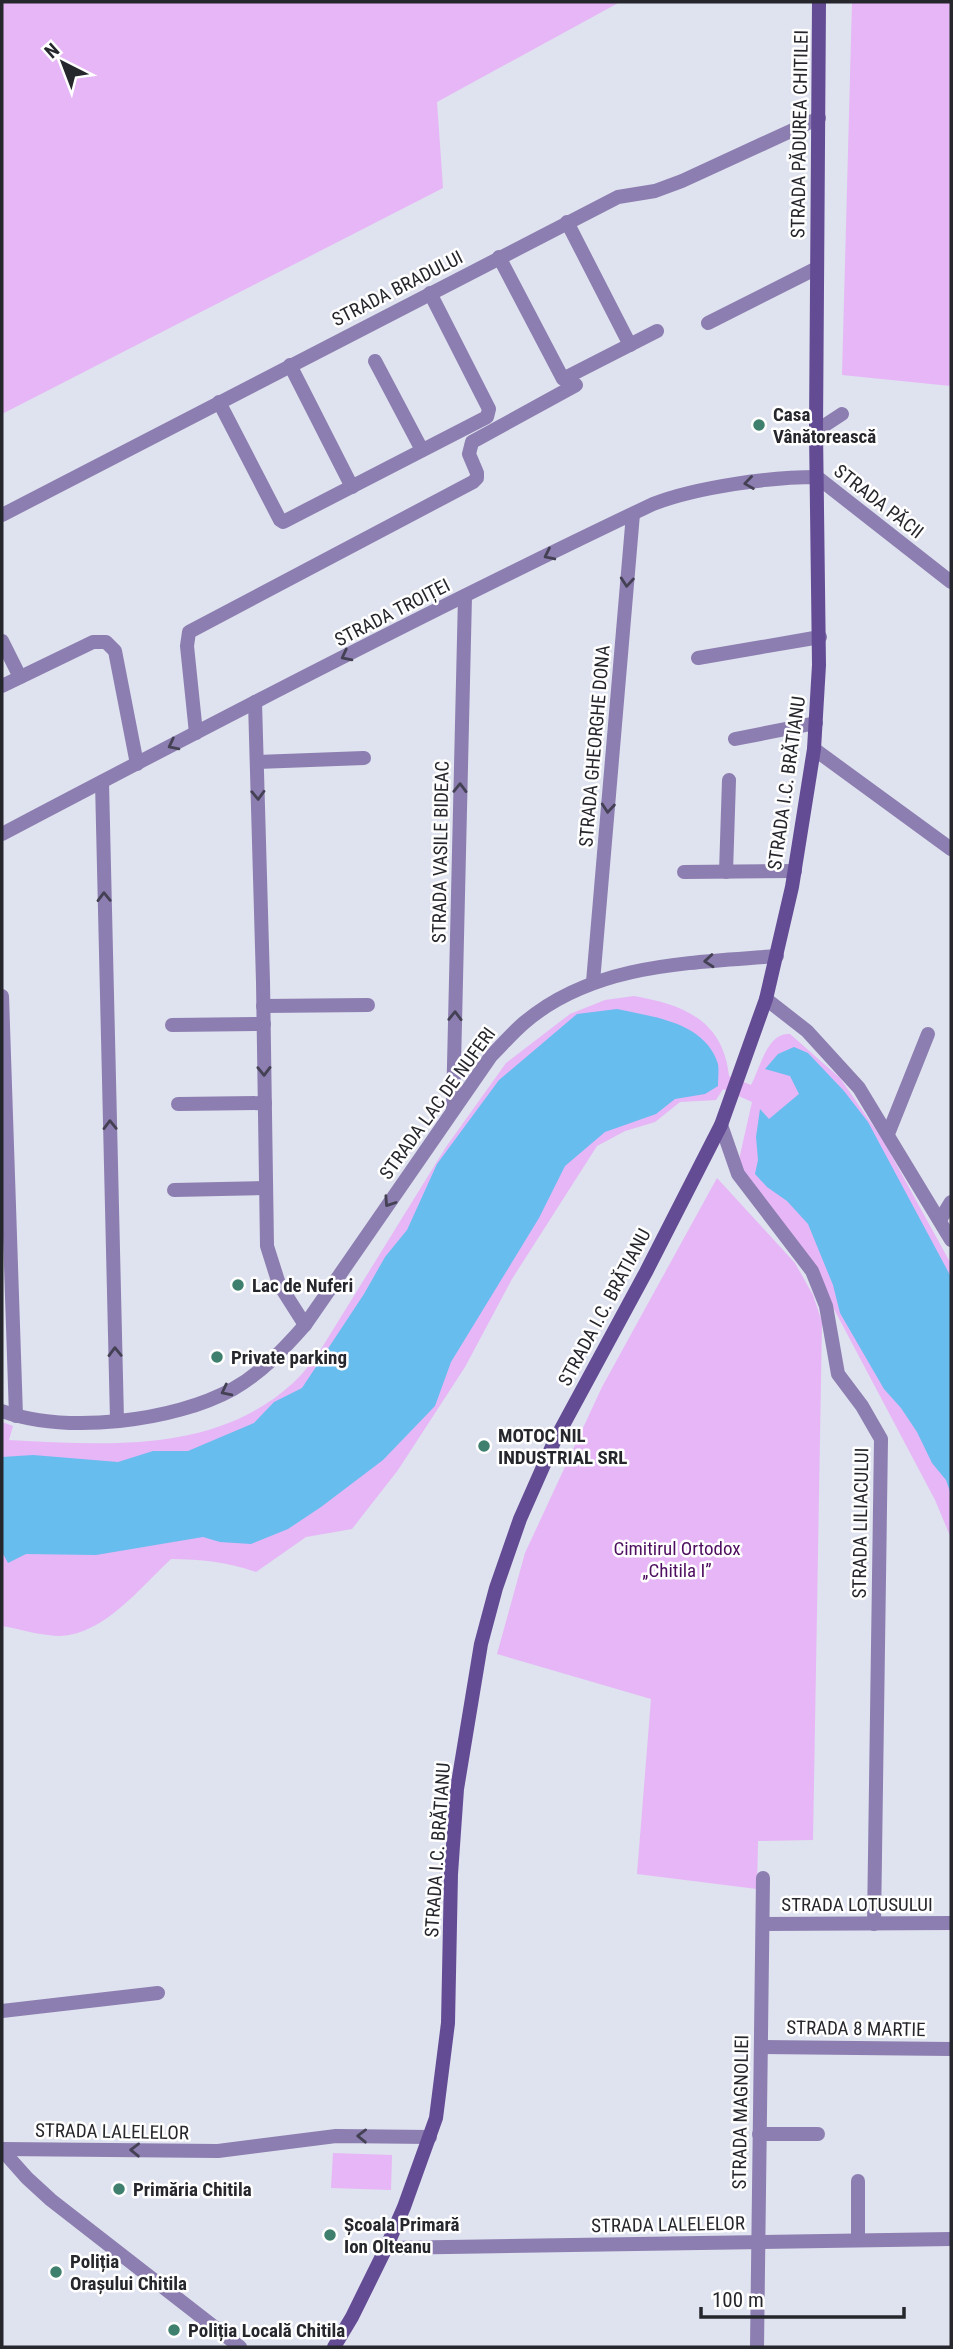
<svg xmlns="http://www.w3.org/2000/svg" width="953" height="2349" font-family="'Roboto Condensed',sans-serif">
  <rect width="100%" height="100%" fill="#dfe2ef"/>
  <g fill="#e6b6f6">
    <polygon points="2,2 620,2 437,102 443,188 2,414"/>
    <polygon points="852,2 951,2 951,386 842,375"/>
    <path d="M634,996c50,9 89,24 95,80l22,9c9,-16 16,-53 39,-51l50,44 43,62 68,124v274l-16,-38 -100,-189 -97,-147 14,-62 -29,-13 -7,11 -36,2 -25,20 -30,9 -28,15 -85,133 -47,88 -67,103 -46,59 -46,8 -50,35c-29,-10 -55,-13 -85,-13 -30,28 -67,75 -110,77 -19,0 -41,-7 -59,-10v-204l11,4 -4,14c97,5 207,14 284,-57 9,-8 17,-19 25,-29l128,-207 60,-84 64,-49 35,-14z"/>
    <polygon points="717,1178 795,1263 813,1295 822,1322 813,1840 758,1841 757,1889 637,1874 651,1699 497,1654 525,1553 602,1387"/>
    <polygon points="333,2153 392,2155 391,2190 331,2188"/>
  </g>
  <g fill="#67bdee">
    <path d="M617,1009c37,8 88,13 101,55 1,7 0,15 0,22l-13,8 -30,5 -19,15 -51,18 -40,34 -26,52 -88,144 -16,44 -52,54 -62,47 -33,22 -37,15 -31,-2 -17,-5 -107,18 -70,-1 -18,9 -6,-11v-95l31,-2 85,7 35,-11h35l66,-28 20,-21 28,-14 62,-94 21,-37 22,-27 30,-66 62,-84 78,-66z"/>
    <polygon points="794,1047 808,1053 844,1091 868,1122 951,1277 951,1494 946,1480 932,1463 917,1432 901,1408 884,1389 840,1313 833,1285 808,1224 787,1201 767,1187 755,1174 758,1160 756,1137 760,1109 769,1119 799,1094 790,1076 765,1069 778,1054"/>
  </g>
  <g fill="none" stroke-linecap="round" stroke-linejoin="round">
    <g stroke="#8c7eb0" stroke-width="14">
      <polyline points="567,222 630,345"/>
      <polyline points="499,257 563,379 657,331"/>
      <polyline points="708,323 817,268"/>
      <polyline points="375,361 422,450"/>
      <polyline points="290,365 352,487"/>
      <polyline points="219,402 280,520 283,522 287,520 487,417 489,409 430,293"/>
      <polyline points="816,431 842,414"/>
      <polyline points="2,515 618,197 655,191 682,181 819,118"/>
      <polyline points="2,641 20,677"/>
      <polyline points="698,658 820,637"/>
      <polyline points="2,686 93,642 106,642 115,651 137,764"/>
      <polyline points="255,702 263,982 267,1246 279,1284 305,1325"/>
      <polyline points="196,733 187,646 189,632 473,482 477,478 477,473 469,454 472,442 576,385"/>
      <polyline points="735,739 816,723"/>
      <polyline points="814,749 951,849"/>
      <polyline points="257,762 364,758"/>
      <polyline points="102,782 117,1420"/>
      <path d="M2,834c215,-113 432,-226 651,-330 44,-17 117,-27 164,-27l134,105"/>
      <polyline points="684,872 795,871"/>
      <polyline points="726,872 729,780"/>
      <polyline points="593,982 633,514"/>
      <polyline points="2,996 16,1416"/>
      <polyline points="766,999 807,1031 859,1088 951,1240"/>
      <polyline points="263,1006 368,1005"/>
      <polyline points="172,1025 264,1024"/>
      <polyline points="178,1104 265,1103"/>
      <polyline points="453,1108 465,596"/>
      <polyline points="721,1125 738,1174 812,1271 826,1306 838,1374 862,1406 881,1439 874,1924"/>
      <polyline points="888,1134 928,1034"/>
      <polyline points="174,1190 266,1188"/>
      <polyline points="940,1220 951,1202"/>
      <path d="M2,1411c65,23 171,11 231,-22 28,-16 51,-40 72,-64l186,-269c11,-11 22,-24 34,-34 70,-59 165,-59 252,-66"/>
      <polyline points="763,1924 951,1923"/>
      <polyline points="2,2011 158,1993"/>
      <polyline points="761,2047 951,2049"/>
      <polyline points="759,2134 818,2134"/>
      <polyline points="2,2149 218,2151 336,2136 430,2137"/>
      <polyline points="2,2150 27,2178 51,2200 240,2347"/>
      <polyline points="858,2240 858,2181"/>
      <polyline points="386,2248 951,2239"/>
      <polyline points="757,2347 763,1878"/>
    </g>
    <polyline stroke="#644c95" stroke-width="14" points="334,2347 352,2317 386,2248 404,2207 436,2118 448,2023 451,1874 457,1789 481,1644 496,1588 520,1519 554,1442 646,1272 721,1125 766,999 792,887 814,749 819,665 816,431 819,2"/>
  </g>
  <defs><path id="oneway-chevron" d="M-2-3.5L2.5 0L-2 3.5" fill="none" stroke-width="1.6" stroke-linecap="round" stroke-linejoin="round" transform="scale(1.75)"/></defs>
  <g stroke="#454154">
    <use href="#oneway-chevron" transform="translate(749 483) rotate(172)"/>
    <use href="#oneway-chevron" transform="translate(549 555) rotate(154)"/>
    <use href="#oneway-chevron" transform="translate(627 582) rotate(95)"/>
    <use href="#oneway-chevron" transform="translate(346 656) rotate(153)"/>
    <use href="#oneway-chevron" transform="translate(173 745) rotate(153)"/>
    <use href="#oneway-chevron" transform="translate(460 788) rotate(-89)"/>
    <use href="#oneway-chevron" transform="translate(258 795) rotate(88)"/>
    <use href="#oneway-chevron" transform="translate(608 808) rotate(95)"/>
    <use href="#oneway-chevron" transform="translate(104 897) rotate(-91)"/>
    <use href="#oneway-chevron" transform="translate(709 961) rotate(175)"/>
    <use href="#oneway-chevron" transform="translate(455 1016) rotate(-89)"/>
    <use href="#oneway-chevron" transform="translate(264 1071) rotate(89)"/>
    <use href="#oneway-chevron" transform="translate(110 1125) rotate(-91)"/>
    <use href="#oneway-chevron" transform="translate(389 1202) rotate(124)"/>
    <use href="#oneway-chevron" transform="translate(115 1352) rotate(-91)"/>
    <use href="#oneway-chevron" transform="translate(226 1391) rotate(153)"/>
    <use href="#oneway-chevron" transform="translate(362 2136) rotate(-179)"/>
    <use href="#oneway-chevron" transform="translate(135 2150) rotate(-179)"/>
  </g>
  <g fill="#3f7f6e" stroke="#fff" stroke-width="2.5">
    <circle cx="759" cy="425" r="7"/>
    <circle cx="238" cy="1285" r="7"/>
    <circle cx="217" cy="1357" r="7"/>
    <circle cx="484" cy="1446" r="7"/>
    <circle cx="119" cy="2189" r="7"/>
    <circle cx="330" cy="2235" r="7"/>
    <circle cx="56" cy="2272" r="7"/>
    <circle cx="174" cy="2330" r="7"/>
  </g>
  <g text-anchor="middle" stroke-width="5" stroke-linejoin="round" paint-order="stroke">
    <g font-size="19" fill="#26272c" stroke="#fff">
      <text transform="translate(799 134) rotate(-89)" y="7">STRADA PĂDUREA CHITILEI</text>
      <text transform="translate(397 288) rotate(-27)" y="7">STRADA BRADULUI</text>
      <text transform="translate(879 501) rotate(38)" y="7">STRADA PĂCII</text>
      <text transform="translate(392 612) rotate(-27)" y="7">STRADA TROIȚEI</text>
      <text transform="translate(594 746) rotate(-85)" y="7">STRADA GHEORGHE DONA</text>
      <text transform="translate(786 783) rotate(-82)" y="7">STRADA I.C. BRĂTIANU</text>
      <text transform="translate(440 852) rotate(-89)" y="7">STRADA VASILE BIDEAC</text>
      <text transform="translate(437 1103) rotate(-54)" y="7">STRADA LAC DE NUFERI</text>
      <text transform="translate(604 1307) rotate(-62)" y="7">STRADA I.C. BRĂTIANU</text>
      <text transform="translate(860 1523) rotate(-89)" y="7">STRADA LILIACULUI</text>
      <text transform="translate(437 1850) rotate(-86)" y="7">STRADA I.C. BRĂTIANU</text>
      <text x="857" y="1911">STRADA LOTUSULUI</text>
      <text transform="translate(856 2028) rotate(1)" y="7">STRADA 8 MARTIE</text>
      <text transform="translate(740 2112) rotate(-89)" y="7">STRADA MAGNOLIEI</text>
      <text transform="translate(112 2131) rotate(1)" y="7">STRADA LALELELOR</text>
      <text transform="translate(668 2224) rotate(-1)" y="7">STRADA LALELELOR</text>
    </g>
    <g font-size="19" font-weight="bold" fill="#26272c" stroke="#fff" text-anchor="start">
      <text x="773" y="421">Casa<tspan x="773" dy="22">Vânătorească</tspan></text>
      <text x="252" y="1292">Lac de Nuferi</text>
      <text x="231" y="1364">Private parking</text>
      <text x="498" y="1442">MOTOC NIL<tspan x="498" dy="22">INDUSTRIAL SRL</tspan></text>
      <text x="133" y="2196">Primăria Chitila</text>
      <text x="344" y="2231">Școala Primară<tspan x="344" dy="22">Ion Olteanu</tspan></text>
      <text x="70" y="2268">Poliția<tspan x="70" dy="22">Orașului Chitila</tspan></text>
      <text x="188" y="2337">Poliția Locală Chitila</text>
    </g>
    <g font-size="19" fill="#4f0f60" stroke="#fff">
      <text x="677" y="1555">Cimitirul Ortodox<tspan x="677" dy="22">„Chitila I”</tspan></text>
    </g>
  </g>
  <rect width="953" height="2349" fill="none" stroke="#26272c" stroke-width="7"/>
  <g transform="translate(63 63) rotate(318)" stroke="#ffffff" stroke-width="5" paint-order="stroke">
  <path d="M0-5L12 26L0 18L-12 26Z" fill="#26272c"/>
  <text y="-10" font-size="19" font-weight="bold" text-anchor="middle" fill="#26272c">N</text>
  </g>
  <path d="M701 2307v10h203v-10" fill="none" stroke="#26272c" stroke-width="3.5"/>
  <text x="712" y="2307" font-size="21" fill="#26272c" stroke="#ffffff" stroke-width="5" paint-order="stroke">100 m</text>
</svg>
